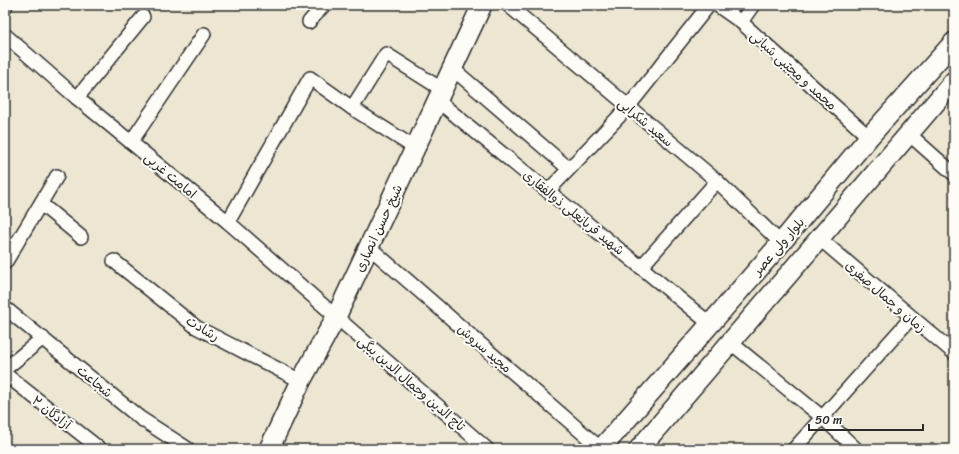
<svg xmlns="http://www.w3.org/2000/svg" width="959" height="454" font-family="Sriracha,'Playpen Sans Arabic',sans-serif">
  <rect width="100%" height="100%" fill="#ede6d3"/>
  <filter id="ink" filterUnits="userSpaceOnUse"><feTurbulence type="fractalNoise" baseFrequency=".025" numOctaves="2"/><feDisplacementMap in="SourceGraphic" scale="8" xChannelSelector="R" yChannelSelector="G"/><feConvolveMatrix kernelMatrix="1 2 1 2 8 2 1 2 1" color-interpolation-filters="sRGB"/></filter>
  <g filter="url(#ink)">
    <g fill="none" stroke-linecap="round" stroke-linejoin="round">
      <g stroke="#2b2b2b" stroke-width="16">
        <g id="street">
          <polyline points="508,5 717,181 781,243"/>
          <polyline points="717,5 741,22 869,137"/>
          <polyline points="5,7 6,5"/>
          <polyline points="309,22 324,5"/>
          <polyline points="741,22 753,5"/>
          <polyline points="5,35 77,98 228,222 487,449"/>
          <polyline points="453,69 568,168"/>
          <polyline points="77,98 143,17"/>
          <polyline points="438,101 709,323"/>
          <polyline points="352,108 386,54 443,90"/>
          <polyline points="909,134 954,174"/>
          <polyline points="131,142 204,34"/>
          <polyline points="548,191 628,107 709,5"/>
          <polyline points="41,204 81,237"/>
          <polyline points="228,222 310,78 352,108 415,148"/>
          <polyline points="819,238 954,353"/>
          <polyline points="369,247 601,449"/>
          <polyline points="114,261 196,327 301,381"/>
          <polyline points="5,263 57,176"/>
          <polyline points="641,267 717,181"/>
          <polyline points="5,308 140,418 188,449"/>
          <polyline points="730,342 822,417 856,449"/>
          <polyline points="5,369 43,338"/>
          <polyline points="5,374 100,449"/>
          <polyline points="794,449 911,318"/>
        </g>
      </g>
      <g stroke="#2b2b2b" stroke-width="22">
        <g id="secondary">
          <polyline points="269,449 301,381 336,317 482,5"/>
          <polyline points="601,449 781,243 869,137 954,42"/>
          <polyline points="639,449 954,81"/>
        </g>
      </g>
      <use href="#street" stroke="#fdfcf7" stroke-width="13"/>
      <use href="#secondary" stroke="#fdfcf7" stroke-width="19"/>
    </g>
  </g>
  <g text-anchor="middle" stroke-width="4" stroke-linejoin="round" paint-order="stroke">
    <g font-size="13" fill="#2b2b2b" stroke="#fdfcf7">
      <text transform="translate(794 70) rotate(42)" y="5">محمد و مجتبی شبانی</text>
      <text transform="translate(646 122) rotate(40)" y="5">سعید شکرایی</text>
      <text transform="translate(171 175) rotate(40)" y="5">امامت غربی</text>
      <text transform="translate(574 212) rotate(39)" y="5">شهید قربانعلی ذوالفقاری</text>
      <text transform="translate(378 228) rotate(-65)" y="5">شیخ حسن انصاری</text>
      <text transform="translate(778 246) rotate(-49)" y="5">بلوار ولی عصر</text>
      <text transform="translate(886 296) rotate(41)" y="5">زمان و جمال صفری</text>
      <text transform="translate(203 328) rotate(31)" y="5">رشادت</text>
      <text transform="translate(485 348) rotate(41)" y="5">مجید سروش</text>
      <text transform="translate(95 381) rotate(40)" y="5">شجاعت</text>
      <text transform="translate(412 383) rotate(41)" y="5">تاج الدین وجمال الدین بیگی</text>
      <text transform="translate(52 412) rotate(38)" y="5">آزادگان ۲</text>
    </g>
  </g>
  <rect width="959" height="454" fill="none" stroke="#fdfcf7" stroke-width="20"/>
  <rect x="10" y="10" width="939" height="434" fill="none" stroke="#2b2b2b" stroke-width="1.5" filter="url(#ink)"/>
  <path d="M809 424v6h114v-6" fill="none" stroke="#2b2b2b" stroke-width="2"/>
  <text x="815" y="424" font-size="12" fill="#2b2b2b" stroke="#fdfcf7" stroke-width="3" paint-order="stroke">50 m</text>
</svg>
